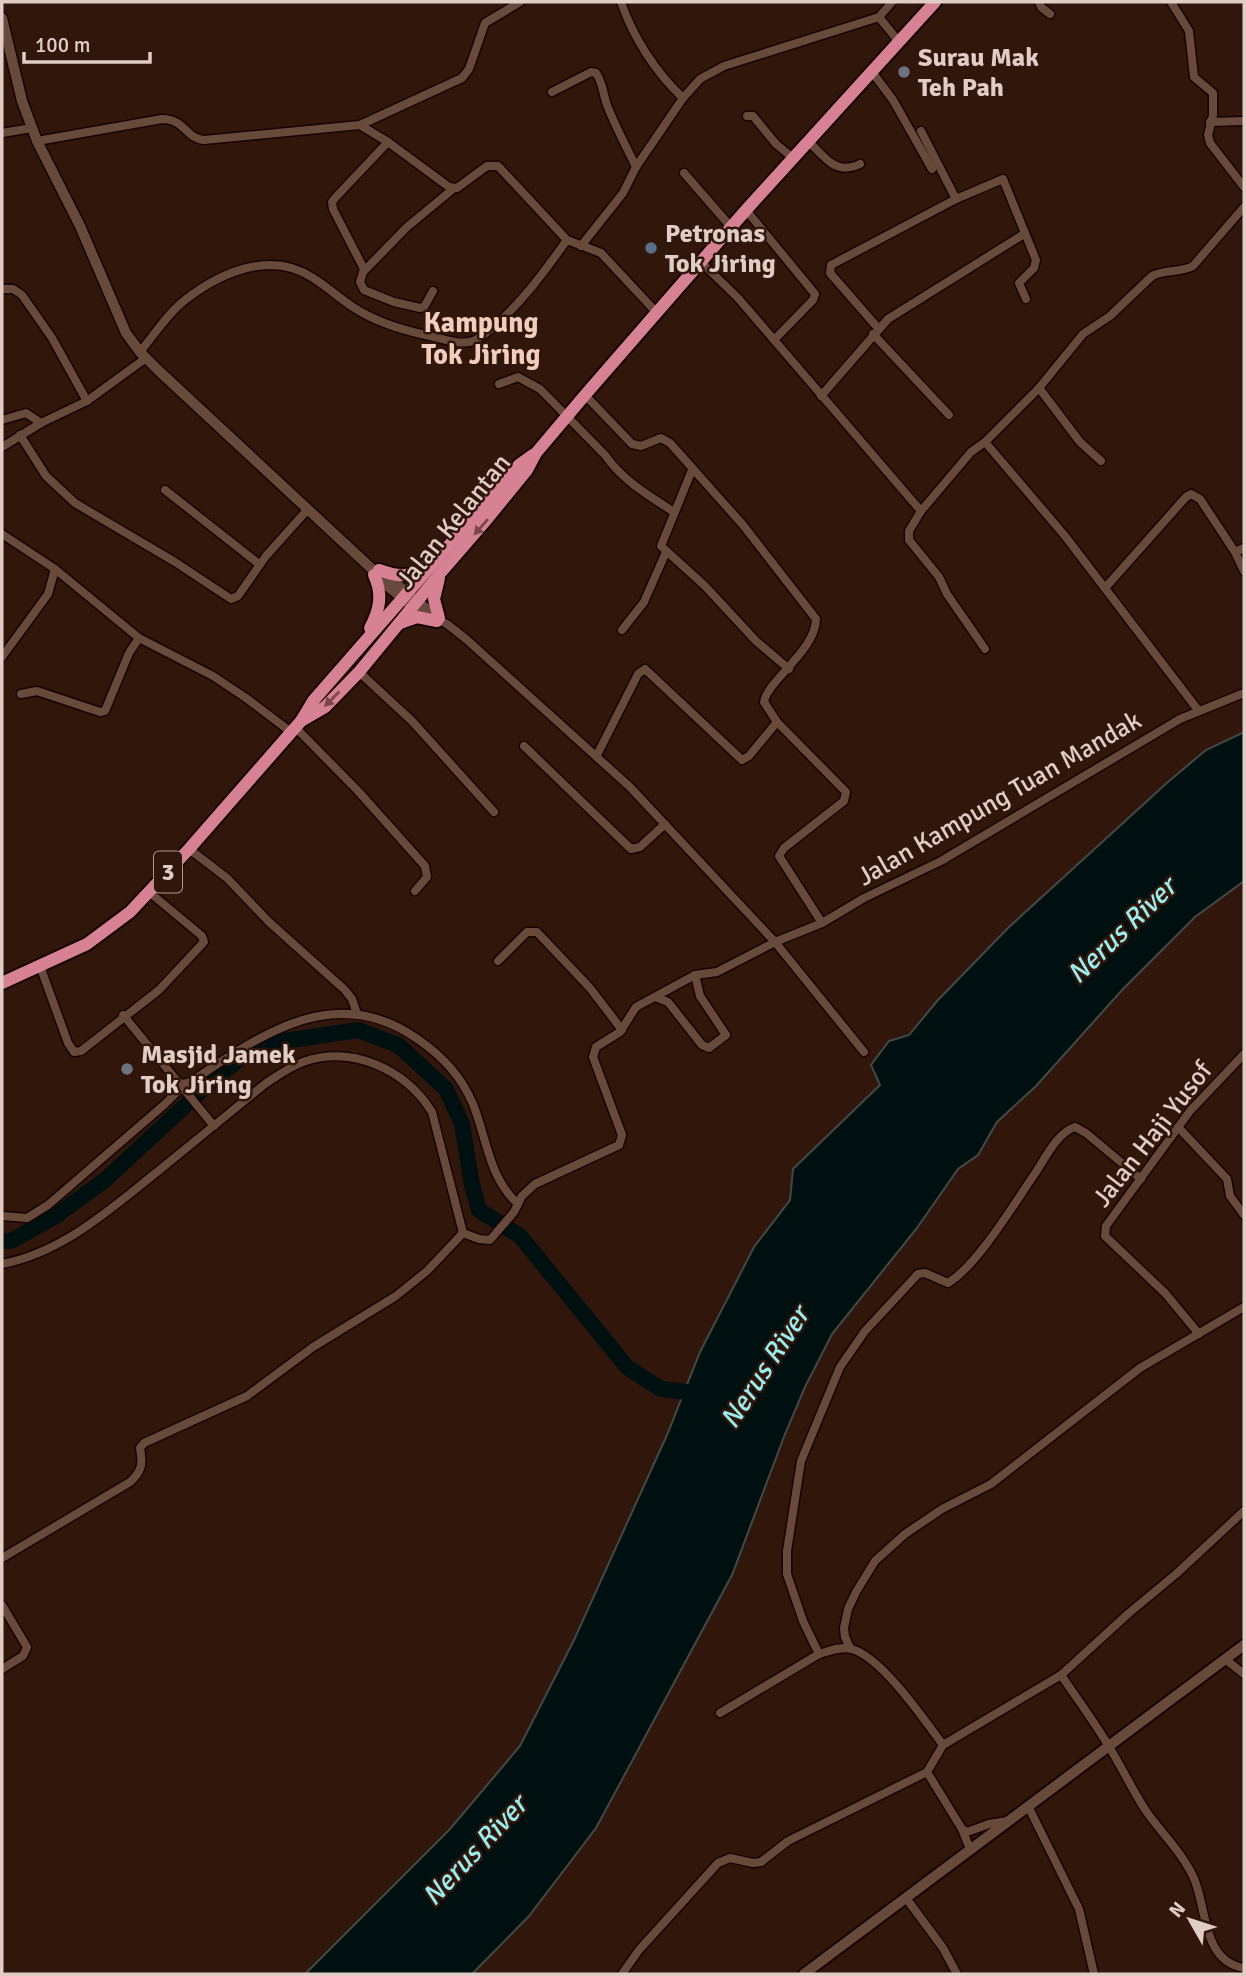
<svg xmlns="http://www.w3.org/2000/svg" width="1246" height="1976" font-family="Signika,sans-serif">
  <rect width="100%" height="100%" fill="#31170b"/>
  <polygon fill="#001011" stroke="#434947" stroke-width="2" points="1244,732 1244,881 1195,917 1123,989 1036,1086 997,1122 978,1155 958,1169 917,1228 832,1334 805,1387 785,1434 732,1575 596,1828 529,1916 472,1974 305,1974 450,1829 520,1746 574,1640 667,1435 700,1352 754,1247 790,1200 793,1169 880,1085 871,1065 889,1041 909,1035 938,1000 1009,927 1169,781 1206,750"/>
  <g fill="none" stroke-linecap="round" stroke-linejoin="round">
    <polyline stroke="#001011" stroke-width="16" points="2,1241 11,1241 54,1217 105,1180 214,1079 257,1045 358,1030 398,1045 446,1089 462,1124 472,1185 479,1210 520,1236 627,1367 661,1389 704,1394"/>
    <g stroke="#180300" stroke-width="11">
      <g id="minor">
        <path d="M621,2c12,35 35,71 62,96"/>
        <polyline points="1039,2 1041,7 1050,14"/>
        <polyline points="1171,2 1189,31 1194,77 1213,93 1213,115 1208,135 1210,143 1244,187"/>
        <polyline points="879,17 899,42"/>
        <polyline points="872,72 893,100 932,169"/>
        <path d="M552,92l39,-20 5,1c7,10 7,21 11,32 8,21 19,41 29,62"/>
        <polyline points="747,116 753,116 776,144 793,158"/>
        <polyline points="1210,122 1244,121"/>
        <polyline points="360,125 388,142 449,187 457,188 487,166 498,166 567,240 601,253 657,313"/>
        <polyline points="921,131 956,199"/>
        <polyline points="2,133 32,128"/>
        <path d="M37,141l125,-22c23,0 23,19 42,21l156,-15 102,-47 7,-9 16,-46 35,-21"/>
        <path d="M808,141c17,16 27,35 52,23"/>
        <polyline points="388,142 335,198 332,202 333,209 364,269 360,282 364,290 394,302 420,308 424,307 433,291"/>
        <polyline points="684,173 731,227"/>
        <polyline points="746,210 815,294 813,300 774,340"/>
        <polyline points="581,246 623,193 636,167 683,98 700,79 724,66 879,17 892,2"/>
        <polyline points="701,262 738,298 921,511 971,452 985,442 1065,536 1198,710"/>
        <polyline points="365,270 407,227 453,189"/>
        <polyline points="2,289 13,289 22,295 52,338 87,401"/>
        <polyline points="878,328 830,273 831,265 956,199 1003,179 1036,260 1034,268 1019,283 1026,299"/>
        <polyline points="873,334 949,415"/>
        <path d="M140,352c14,-17 28,-39 45,-52 36,-28 86,-50 128,-22 15,9 28,22 43,31 21,13 46,21 70,26 14,3 34,11 47,6 7,-2 12,-8 18,-12 30,-25 53,-57 76,-89"/>
        <path d="M499,384l19,-7 22,12 65,66c17,25 44,41 69,57"/>
        <polyline points="1039,388 1080,442 1101,461"/>
        <path d="M585,395l47,49 9,2 20,-8 9,5 73,82 73,94c0,31 -49,62 -52,83l13,20 69,70 -2,9 -60,47 -5,8 43,67"/>
        <polyline points="821,396 888,319 1024,234"/>
        <polyline points="2,420 26,413 41,423"/>
        <polyline points="20,435 46,476 75,503 175,562 231,599 238,596 266,556 308,509"/>
        <path d="M985,442l54,-54 44,-54 27,-18 42,-40c13,-7 28,-3 41,-10l51,-59"/>
        <polyline points="2,447 41,423 87,401 146,358"/>
        <polyline points="692,470 661,546 705,586 756,641 789,669"/>
        <polyline points="165,490 259,564"/>
        <polyline points="921,511 909,531 909,540 939,577 947,594 985,649"/>
        <polyline points="2,534 55,569 139,638"/>
        <polyline points="1235,552 1244,571"/>
        <polyline points="1105,588 1186,497 1191,494 1200,499 1235,552 1244,548"/>
        <polyline points="418,601 437,616"/>
        <polyline points="413,607 447,624 466,639 630,787 775,942 864,1052"/>
        <polyline points="622,630 644,602 666,552"/>
        <polyline points="2,657 48,594 55,569"/>
        <polyline points="359,672 412,721 494,812"/>
        <polyline points="21,694 37,691 100,712 105,711 129,653 139,638 213,676 246,698 291,732"/>
        <polyline points="295,727 358,791 425,866 427,877 415,891"/>
        <polyline points="524,746 631,849 640,847 665,824"/>
        <polyline points="597,755 638,674 645,669 742,760 749,756 777,722"/>
        <polyline points="189,849 227,878 269,922 345,990 352,999 357,1014"/>
        <polyline points="498,961 527,932 537,932 590,988 622,1030"/>
        <polyline points="40,966 68,1043 74,1052 81,1051 159,990 204,942 202,936 149,892"/>
        <polyline points="655,997 668,1002 702,1045 709,1048 726,1035 700,996 695,975"/>
        <polyline points="123,1015 214,1126"/>
        <polyline points="1178,1127 1227,1179 1230,1196 1244,1215"/>
        <path d="M2,1216l25,2 21,-13 117,-101 13,-13 -1,-9 7,2 8,-3c71,-48 145,-100 227,-41 24,17 42,36 54,64 14,35 16,74 45,100"/>
        <polyline points="463,1233 479,1239 490,1240 514,1212 522,1196 535,1184 619,1145 622,1135 593,1057 596,1047 620,1032 636,1007 695,975 717,972 775,942 822,923 864,898 941,861 1180,719 1244,693"/>
        <path d="M2,1264c61,-12 107,-54 155,-92 36,-29 72,-59 108,-88 12,-8 24,-17 38,-22 49,-17 102,7 129,50l31,121"/>
        <polyline points="1199,1334 1165,1293 1105,1236 1106,1226 1190,1111 1244,1054"/>
        <path d="M2,1558l128,-76c12,-11 13,-18 10,-34l4,-5 103,-47 66,-49 83,-51 31,-25 36,-38"/>
        <polyline points="2,1605 27,1647 23,1656 2,1669"/>
        <polyline points="850,1648 845,1637 844,1628 848,1609 856,1592 875,1561 905,1534 942,1509 991,1484 1140,1368 1244,1307"/>
        <polyline points="1225,1659 1244,1674"/>
        <path d="M1061,1675c17,25 35,49 50,75 12,20 22,41 35,61 16,23 38,43 49,70 12,30 8,80 49,87"/>
        <polyline points="720,1713 819,1654"/>
        <path d="M943,1745c-19,-26 -61,-87 -91,-96 -10,-3 -23,2 -33,5l-16,-33 -16,-47v-23l14,-90 39,-94 25,-36 53,-57 7,-1 23,10c30,-18 67,-81 88,-111 10,-15 21,-39 39,-45l11,6 55,46"/>
        <polyline points="927,1772 962,1829 970,1849"/>
        <polyline points="1028,1806 1079,1909 1094,1974"/>
        <polyline points="962,1829 967,1832 989,1824 1008,1821"/>
        <polyline points="906,1898 943,1948 957,1974"/>
        <polyline points="622,1974 639,1950 718,1863 730,1858 753,1863 761,1862 788,1841 927,1772 943,1745 1061,1675 1129,1613 1176,1574 1244,1511"/>
      </g>
    </g>
    <g stroke="#180300" stroke-width="13">
      <g id="tertiary">
        <polyline points="2,18 22,101 37,141 80,226 126,333 140,352 158,370 372,569 374,575 413,607"/>
        <polyline points="382,572 411,596"/>
      </g>
    </g>
    <g stroke="#180300" stroke-width="14">
      <polyline id="secondary" points="804,1974 1244,1645"/>
    </g>
    <g stroke="#180300" stroke-width="16">
      <g id="trunk">
        <path d="M379,570c17,6 29,9 44,-3"/>
        <polyline points="439,618 434,599 439,578"/>
        <polyline points="400,623 417,617 437,621"/>
        <path d="M370,628c10,-19 13,-34 4,-53"/>
        <polyline points="301,721 325,707 359,672 442,571 487,519 527,470 536,453 585,395 746,210 935,2"/>
        <polyline points="2,983 87,944 130,912 189,849 301,721 313,701 519,465 533,455"/>
      </g>
    </g>
    <use href="#minor" stroke="#684a3d" stroke-width="8"/>
    <use href="#tertiary" stroke="#684a3d" stroke-width="10"/>
    <use href="#secondary" stroke="#684a3d" stroke-width="10"/>
    <use href="#trunk" stroke="#d78195" stroke-width="12"/>
  </g>
  <defs><path id="oneway-solid" d="M-6-.8H1V-3.2L6.5 0L1 3.2V.8H-6Z" transform="scale(1.75)"/></defs>
  <g fill="#7c4749">
    <use href="#oneway-solid" transform="translate(481 527) rotate(131)"/>
    <use href="#oneway-solid" transform="translate(332 699) rotate(135)"/>
  </g>
  <g fill="#6b7280" stroke="#31170b" stroke-width="2.5">
    <circle cx="904" cy="72" r="7"/>
    <circle cx="127" cy="1069" r="7"/>
  </g>
  <circle fill="#5c6f8a" stroke="#31170b" stroke-width="2.5" cx="651" cy="248" r="7"/>
  <g text-anchor="middle" stroke-width="5" stroke-linejoin="round" paint-order="stroke">
    <rect fill="#31170b" stroke="#ac968e" stroke-width="2" x="154" y="851.5" width="28" height="41" rx="5"/>
    <g font-size="24" font-weight="bold" fill="#e0cdc6">
      <text x="168" y="880">3</text>
    </g>
    <g font-size="26" font-weight="bold" fill="#e0cdc6" stroke="#31170b" text-anchor="start">
      <text x="918" y="66">Surau Mak<tspan x="918" dy="30">Teh Pah</tspan></text>
      <text x="665" y="242">Petronas<tspan x="665" dy="30">Tok Jiring</tspan></text>
      <text x="141" y="1063">Masjid Jamek<tspan x="141" dy="30">Tok Jiring</tspan></text>
    </g>
    <g font-size="26" fill="#e0cdc6" stroke="#31170b">
      <text transform="translate(453 521) rotate(-51)" y="9">Jalan Kelantan</text>
      <text transform="translate(999 798) rotate(-30)" y="9">Jalan Kampung Tuan Mandak</text>
      <text transform="translate(1152 1134) rotate(-52)" y="9">Jalan Haji Yusof</text>
    </g>
    <g font-size="28" font-weight="bold" fill="#f2cdbe" stroke="#31170b">
      <text x="481" y="332">Kampung<tspan x="481" dy="32">Tok Jiring</tspan></text>
    </g>
    <g font-size="28" font-style="italic" fill="#9becef" stroke="#31170b">
      <text transform="translate(1121 930) rotate(-44)" y="10">Nerus River</text>
      <text transform="translate(764 1367) rotate(-57)" y="10">Nerus River</text>
      <text transform="translate(474 1850) rotate(-47)" y="10">Nerus River</text>
    </g>
  </g>
  <rect width="1246" height="1976" fill="none" stroke="#e0cdc6" stroke-width="7"/>
  <g transform="translate(1190 1920) rotate(309)" stroke="#31170b" stroke-width="5" paint-order="stroke">
  <path d="M0-5L12 26L0 18L-12 26Z" fill="#e0cdc6"/>
  <text y="-10" font-size="19" font-weight="bold" text-anchor="middle" fill="#e0cdc6">N</text>
  </g>
  <path d="M24 52v10h126v-10" fill="none" stroke="#e0cdc6" stroke-width="3.5"/>
  <text x="35" y="52" font-size="21" fill="#e0cdc6" stroke="#31170b" stroke-width="5" paint-order="stroke">100 m</text>
</svg>
